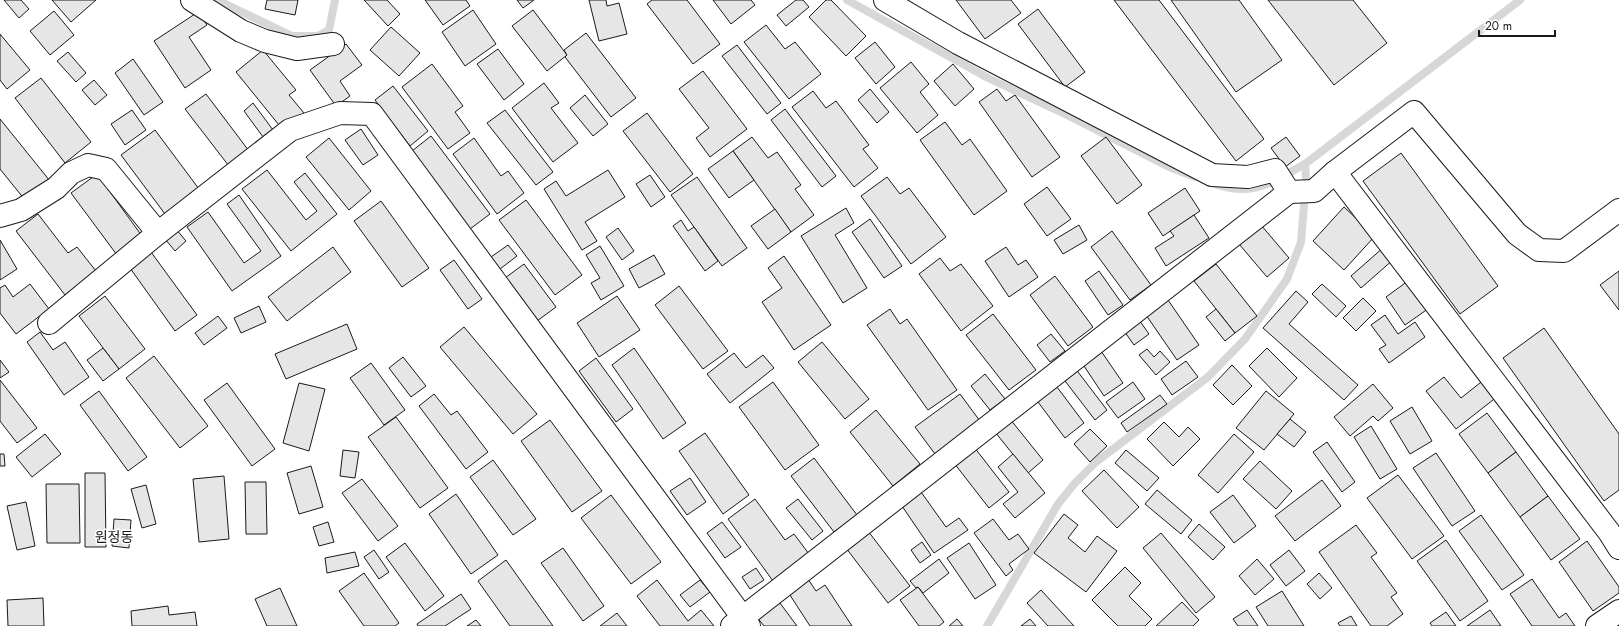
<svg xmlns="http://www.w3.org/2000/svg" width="1619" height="626" font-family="Jost,'Noto Sans KR',sans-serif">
  <rect width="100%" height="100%" fill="#fff"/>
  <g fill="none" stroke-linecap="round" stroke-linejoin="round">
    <g stroke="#d7d7d7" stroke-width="8">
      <polyline points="217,0 292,36 318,36 329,30 335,0"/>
      <polyline points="847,0 988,78 1069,116 1169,167 1195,177"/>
      <path d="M1212,183c40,15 58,0 93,-19l215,-164"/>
      <polyline points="987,626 1058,504 1075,483 1096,462 1208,377 1245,339 1287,279 1301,242 1306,180 1305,164"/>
    </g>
  </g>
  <g fill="#e6e6e6" stroke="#1a1a1a">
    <polygon points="4,0 21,0 29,9 19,18"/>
    <polygon points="52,0 96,0 71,22"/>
    <polygon points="267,0 298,0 295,15 265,9"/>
    <polygon points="364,0 387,0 400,14 388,26"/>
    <polygon points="425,0 466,0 470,6 443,25"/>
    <polygon points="517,0 534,0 523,8"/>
    <polygon points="589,0 606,0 607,6 619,3 627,34 599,41"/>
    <polygon points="652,0 687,0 720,44 693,64 647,4"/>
    <polygon points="713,0 751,0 755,5 731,24"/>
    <polygon points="796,0 803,0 809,7 786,26 777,15"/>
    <polygon points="826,0 831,0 866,36 846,56 809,17"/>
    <polygon points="956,0 1011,0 1021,13 985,39"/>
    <polygon points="1114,0 1159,0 1264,139 1236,161"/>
    <polygon points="1171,0 1239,0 1282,60 1236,92"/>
    <polygon points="1268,0 1353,0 1387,43 1334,85"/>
    <polygon points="1038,9 1085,72 1065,87 1018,24"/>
    <polygon points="473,10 496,44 465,66 442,32"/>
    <polygon points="533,10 567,55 547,71 512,26"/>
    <polygon points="54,11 74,35 50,55 30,31"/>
    <polygon points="198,12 207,25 189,37 211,70 185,88 154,41"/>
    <polygon points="766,25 785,49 795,42 821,74 789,99 744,42"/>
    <polygon points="391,27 420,53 399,76 370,50"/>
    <polygon points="586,33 636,98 611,117 565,57 567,55 564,50"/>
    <polygon points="0,34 30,70 7,89 0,80"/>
    <polygon points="875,42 895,67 876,84 855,58"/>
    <polygon points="346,44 362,65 340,81 350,96 336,106 310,70"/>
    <polygon points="737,45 781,103 767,114 722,56"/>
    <polygon points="498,49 524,84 504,100 477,64"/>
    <polygon points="263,50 296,90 289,95 304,113 283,130 236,72"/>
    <polygon points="68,52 86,73 76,82 57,61"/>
    <polygon points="133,59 163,102 144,115 115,73"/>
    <polygon points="911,62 929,84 920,92 938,115 917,133 880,88"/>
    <polygon points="432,64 463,106 455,112 470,133 448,149 402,87"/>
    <polygon points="953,64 974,89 955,106 934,81"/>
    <polygon points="703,71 747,129 710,157 696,138 709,128 679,89"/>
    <polygon points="41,78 91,142 65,163 15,98"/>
    <polygon points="94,80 107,95 95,105 82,90"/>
    <polygon points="544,83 559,103 551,108 578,143 553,162 512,108"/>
    <polygon points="393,86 428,131 410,146 375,100"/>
    <polygon points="870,89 889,112 877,123 858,100"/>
    <polygon points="997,89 1006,101 1015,95 1060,157 1032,177 979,102"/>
    <polygon points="813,91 826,108 836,101 869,145 863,149 878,168 854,187 792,107"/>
    <polygon points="206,94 252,155 232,170 185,109"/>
    <polygon points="585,95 608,124 593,136 570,108"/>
    <polygon points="253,103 276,134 266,141 244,111"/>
    <polygon points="785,109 836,176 822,187 771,120"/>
    <polygon points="132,110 146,130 125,145 111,124"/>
    <polygon points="505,110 553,172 536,185 487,123"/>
    <polygon points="647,113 693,174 670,192 623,131"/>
    <polygon points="0,119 50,181 25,200 0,169"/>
    <polygon points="945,122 962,145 970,139 1007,191 974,215 920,140"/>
    <polygon points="361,129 378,155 363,165 345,140"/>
    <polygon points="155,130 202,193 168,218 121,155"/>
    <polygon points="431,136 490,214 470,229 412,151"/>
    <polygon points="752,137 768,158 777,152 801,185 795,189 814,215 791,232 733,151"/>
    <polygon points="1106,137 1142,185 1117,204 1081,156"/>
    <polygon points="1286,137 1300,156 1285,167 1271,148"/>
    <polygon points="329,138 371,191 349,210 306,157"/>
    <polygon points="474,138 501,176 508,171 524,193 497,214 453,154"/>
    <polygon points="733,151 754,180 729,198 708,169"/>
    <polygon points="1401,153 1498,286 1460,314 1363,181"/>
    <polygon points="267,170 306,220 317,211 294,182 305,173 337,214 291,251 242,189"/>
    <polygon points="608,170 625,197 585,222 597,241 582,250 544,189 556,181 566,196"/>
    <polygon points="97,174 142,236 117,255 71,193"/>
    <polygon points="650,175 665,197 651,207 636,184"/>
    <polygon points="697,177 747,248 722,266 671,195"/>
    <polygon points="887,177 900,194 909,188 946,237 911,264 861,196"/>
    <polygon points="1047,187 1071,219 1047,236 1024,204"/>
    <polygon points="1185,188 1200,211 1163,236 1148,213"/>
    <polygon points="239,195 281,256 232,291 187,227 208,212 244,263 261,251 227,204"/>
    <polygon points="526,200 582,275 555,295 499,220"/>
    <polygon points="381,201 429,268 402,287 354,221"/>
    <polygon points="1344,207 1375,236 1344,270 1313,241"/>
    <polygon points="846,208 854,223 835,235 867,288 843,303 801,236"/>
    <polygon points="775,209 791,232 768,249 751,226"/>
    <polygon points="38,214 68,253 77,247 96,271 65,295 16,231"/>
    <polygon points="1194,215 1209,238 1166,266 1155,248 1174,236 1170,231"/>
    <polygon points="870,219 902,266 884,278 852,232"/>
    <polygon points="681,220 688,231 694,227 718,261 705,271 673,226"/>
    <polygon points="1079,225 1087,240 1063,254 1054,240"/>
    <polygon points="1261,225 1289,258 1267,277 1239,244"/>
    <polygon points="618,228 634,251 622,260 606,237"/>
    <polygon points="176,229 186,241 175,251 165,239"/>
    <polygon points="1112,231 1151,285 1130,300 1091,247"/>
    <polygon points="0,240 17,269 0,280"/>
    <polygon points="508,245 517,256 500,269 491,257"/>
    <polygon points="600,246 624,286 601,300 591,283 600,278 586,255"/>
    <polygon points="333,247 351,272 287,321 268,297"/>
    <polygon points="1006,247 1018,265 1026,260 1038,277 1009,297 985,261"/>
    <polygon points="1384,247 1394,259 1361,288 1351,276"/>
    <polygon points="151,252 197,315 175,331 130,268"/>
    <polygon points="654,255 665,274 639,288 629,269"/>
    <polygon points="784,256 831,325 794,350 762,302 782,288 768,268"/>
    <polygon points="940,258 950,271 961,264 993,306 961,331 919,274"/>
    <polygon points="454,260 482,299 468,309 440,270"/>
    <polygon points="524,264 556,307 537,321 505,278"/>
    <polygon points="1216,264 1257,316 1235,333 1194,281"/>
    <polygon points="1099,271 1123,305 1108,315 1085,281"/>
    <polygon points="1619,271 1619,310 1600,285"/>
    <polygon points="1055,276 1093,327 1068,346 1030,295"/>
    <polygon points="1412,278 1432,306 1405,325 1386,297"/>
    <polygon points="30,284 49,309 16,334 0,313 0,288 5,285 13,297"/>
    <polygon points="1322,284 1346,306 1336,317 1312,294"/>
    <polygon points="679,286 728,351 703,369 655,305"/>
    <polygon points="1296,291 1308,302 1289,324 1358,385 1344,400 1263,328"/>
    <polygon points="105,296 145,349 119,369 79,316"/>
    <polygon points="617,296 640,330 599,357 577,323"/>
    <polygon points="1363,298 1376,311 1356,331 1343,318"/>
    <polygon points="1168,300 1199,345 1177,360 1146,315"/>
    <polygon points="259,306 266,322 241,333 234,318"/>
    <polygon points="890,309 900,324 907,319 957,390 928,410 867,325"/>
    <polygon points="1216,309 1235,333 1225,341 1206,317"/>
    <polygon points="993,314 1036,370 1009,390 966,335"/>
    <polygon points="1385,315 1398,334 1415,322 1425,337 1389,363 1379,349 1386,345 1371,325"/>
    <polygon points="218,316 227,328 204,345 195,333"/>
    <polygon points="1137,317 1149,334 1134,345 1122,328"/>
    <polygon points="347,324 357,349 286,379 275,354"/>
    <polygon points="464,327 537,414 513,434 440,347"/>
    <polygon points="1544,328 1619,434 1619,490 1604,501 1503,358"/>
    <polygon points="40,332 53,350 65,342 89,377 64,395 27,342"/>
    <polygon points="1051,334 1065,351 1050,362 1037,345"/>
    <polygon points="822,342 869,399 845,419 798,362"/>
    <polygon points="103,348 119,369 103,381 87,360"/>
    <polygon points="634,348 686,423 663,439 612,365"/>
    <polygon points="1267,348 1297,378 1279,397 1249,366"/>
    <polygon points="1147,349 1154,357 1160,351 1170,362 1156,375 1139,355"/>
    <polygon points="1101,351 1123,383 1104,396 1082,363"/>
    <polygon points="734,353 746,368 763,355 774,368 730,403 707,374"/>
    <polygon points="154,356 208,426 180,448 126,378"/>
    <polygon points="403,357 426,386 411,397 389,368"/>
    <polygon points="596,358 633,409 616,422 579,371"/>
    <polygon points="0,360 9,372 0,378"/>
    <polygon points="1186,361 1198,377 1172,395 1161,379"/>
    <polygon points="371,363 405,410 384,425 350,378"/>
    <polygon points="1232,365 1252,386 1233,405 1213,385"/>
    <polygon points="1075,368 1107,410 1095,420 1062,377"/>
    <polygon points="985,374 1005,399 990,410 971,386"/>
    <polygon points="1444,377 1461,398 1485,379 1498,396 1456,429 1426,391"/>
    <polygon points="0,380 37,428 17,443 0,421"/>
    <polygon points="773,382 819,445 785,470 739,407"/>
    <polygon points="1133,382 1145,399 1118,418 1106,402"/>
    <polygon points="227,383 275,449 252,466 204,400"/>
    <polygon points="299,383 325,389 309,451 283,443"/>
    <polygon points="1054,383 1084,423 1065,438 1035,398"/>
    <polygon points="1373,384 1393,408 1378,421 1373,416 1350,436 1334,417"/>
    <polygon points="99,391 147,457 128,471 80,405"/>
    <polygon points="1266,391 1294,414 1264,450 1236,428"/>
    <polygon points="434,394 451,415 457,411 488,452 466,469 419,406"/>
    <polygon points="960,394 980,421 935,454 915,427"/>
    <polygon points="1160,395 1167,404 1127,432 1121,423"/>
    <polygon points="1412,407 1432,441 1410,454 1390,421"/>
    <polygon points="876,410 920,464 893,486 850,432"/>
    <polygon points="1487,413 1516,452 1488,473 1459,434"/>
    <polygon points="396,417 448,488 420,508 368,437"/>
    <polygon points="1010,419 1043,460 1028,473 995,432"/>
    <polygon points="1290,419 1306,432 1294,447 1277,434"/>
    <polygon points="550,420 602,491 572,512 521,441"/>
    <polygon points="1164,422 1179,437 1188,427 1200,439 1173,466 1147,439"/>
    <polygon points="1371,426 1397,469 1380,479 1354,437"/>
    <polygon points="1090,429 1107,446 1090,462 1074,444"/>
    <polygon points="705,433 749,495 723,514 679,451"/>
    <polygon points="45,434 61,454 32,477 16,457"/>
    <polygon points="1234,434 1254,452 1218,493 1198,475"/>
    <polygon points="1327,442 1355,482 1342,492 1313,452"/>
    <polygon points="974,447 1009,492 989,508 954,463"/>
    <polygon points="343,450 359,452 355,478 340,476"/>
    <polygon points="1126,450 1159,478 1147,491 1115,463"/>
    <polygon points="1516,452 1548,496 1520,517 1488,473"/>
    <polygon points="1436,453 1475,511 1452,526 1413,468"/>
    <polygon points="0,454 4,454 5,466 0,466"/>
    <polygon points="1013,454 1045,493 1015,518 1003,504 1018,492 998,467"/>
    <polygon points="814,458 857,515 834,532 791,476"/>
    <polygon points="493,460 536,519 513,535 470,477"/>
    <polygon points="1260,461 1292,491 1276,509 1243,479"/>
    <polygon points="311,466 323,507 299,514 287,473"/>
    <polygon points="1104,470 1139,507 1117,528 1082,491"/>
    <polygon points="85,473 105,473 106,547 85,547"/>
    <polygon points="1398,475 1444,536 1412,559 1367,498"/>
    <polygon points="224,476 229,539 199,542 193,479"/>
    <polygon points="690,478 706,502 687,515 670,491"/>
    <polygon points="362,479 398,526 378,541 342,493"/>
    <polygon points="1322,480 1341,506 1295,541 1275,516"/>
    <polygon points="245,482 266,482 267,534 246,534"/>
    <polygon points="46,484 79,484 80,543 47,543"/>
    <polygon points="146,485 156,524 142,528 131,489"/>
    <polygon points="1157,490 1192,520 1181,534 1145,504"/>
    <polygon points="921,492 946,527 959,518 968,530 934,553 902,506"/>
    <polygon points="456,494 498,555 471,574 429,514"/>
    <polygon points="611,495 661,562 631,584 581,518"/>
    <polygon points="1233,495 1256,526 1234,543 1210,512"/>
    <polygon points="1548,496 1580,539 1551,560 1520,517"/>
    <polygon points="755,499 785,540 794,534 809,554 773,581 728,519"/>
    <polygon points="798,499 823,531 812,540 786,508"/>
    <polygon points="26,502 35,546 17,550 7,506"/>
    <polygon points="1064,514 1078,525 1068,538 1085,552 1097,536 1117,551 1086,592 1034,553"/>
    <polygon points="1481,515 1524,575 1502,590 1459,531"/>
    <polygon points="114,519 131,520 129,548 112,546"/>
    <polygon points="993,519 1009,540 1018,534 1029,549 1009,564 1013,570 1006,576 974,533"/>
    <polygon points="328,522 334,542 319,546 313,527"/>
    <polygon points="722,522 741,547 725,558 707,533"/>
    <polygon points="1199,524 1225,547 1213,560 1188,537"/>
    <polygon points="1356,525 1377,553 1371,557 1397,593 1391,597 1403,614 1387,626 1371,626 1319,552"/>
    <polygon points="868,531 910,586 888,603 846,548"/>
    <polygon points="1161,533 1215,597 1196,613 1143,548"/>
    <polygon points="1446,540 1488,601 1460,621 1417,561"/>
    <polygon points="1587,541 1619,587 1619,593 1593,611 1559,562"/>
    <polygon points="922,542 931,555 920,563 911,550"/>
    <polygon points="405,543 444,596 425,611 386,557"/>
    <polygon points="969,543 996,585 975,599 947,558"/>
    <polygon points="563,548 604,606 583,621 541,563"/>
    <polygon points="374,550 389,572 379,579 364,557"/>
    <polygon points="1289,550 1305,571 1286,586 1270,565"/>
    <polygon points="355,552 359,566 327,573 325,558"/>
    <polygon points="939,559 949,573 923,593 918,587 916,588 910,581"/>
    <polygon points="1257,559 1274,579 1255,595 1239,576"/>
    <polygon points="506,560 553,626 510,626 478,581"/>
    <polygon points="1125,567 1141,583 1129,596 1152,619 1145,626 1118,626 1092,600"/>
    <polygon points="756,568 764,580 750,589 742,577"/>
    <polygon points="364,573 399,623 395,626 364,626 339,591"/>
    <polygon points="1319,573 1332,588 1320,599 1307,584"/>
    <polygon points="808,579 816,591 825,585 852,626 810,626 788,592"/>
    <polygon points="1532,579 1559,618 1566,613 1575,626 1532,626 1510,594"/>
    <polygon points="657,580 688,621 701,610 714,626 660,626 637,596"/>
    <polygon points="700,580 710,592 690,607 680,595"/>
    <polygon points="918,587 944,622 939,626 919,626 900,600"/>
    <polygon points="280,588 297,626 267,626 255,599"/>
    <polygon points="1041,590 1074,626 1048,626 1027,603"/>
    <polygon points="1282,591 1304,626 1268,626 1256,607"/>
    <polygon points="461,594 471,609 445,626 418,626 417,624"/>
    <polygon points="43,598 44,626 8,626 7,600"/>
    <polygon points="777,599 797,626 764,626 756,616"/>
    <polygon points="1182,602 1199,620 1193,626 1156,626"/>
    <polygon points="168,606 169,615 195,612 197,626 132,626 131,611"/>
    <polygon points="1247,610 1258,626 1238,626 1233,619"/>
    <polygon points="1490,610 1501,626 1467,626"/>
    <polygon points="1446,612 1456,626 1432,626 1430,623"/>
    <polygon points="617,613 627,626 600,626"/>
    <polygon points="1351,616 1357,626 1340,626 1338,623"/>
    <polygon points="957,619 963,626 949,626"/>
    <polygon points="1030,619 1036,626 1021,626"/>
    <polygon points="476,620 481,626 467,626"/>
  </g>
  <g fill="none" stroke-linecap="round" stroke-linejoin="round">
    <g stroke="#1a1a1a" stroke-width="24">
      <g id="minor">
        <polyline points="192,0 241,31 265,41 297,49 333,44"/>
        <polyline points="885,0 958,43 1212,175 1248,177 1275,170 1289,192 1314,191 1335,172 1609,532 1619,548"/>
        <polyline points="1335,172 1414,112 1517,234 1539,250 1564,251 1619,210"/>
        <polyline points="0,216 21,210 56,188 71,173 88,165 106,169 158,233"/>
        <polyline points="49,323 158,233 290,130 340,113 372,114 749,626"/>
        <polyline points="732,626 1289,192"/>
        <polyline points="1597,626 1619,611"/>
      </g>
    </g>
    <use href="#minor" stroke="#fff" stroke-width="22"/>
  </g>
  <g text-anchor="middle" stroke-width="3" stroke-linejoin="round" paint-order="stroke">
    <g font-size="14" fill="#1a1a1a" stroke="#fff">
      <text x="114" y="542">원정동</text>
    </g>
  </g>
  <path d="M1479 30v6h76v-6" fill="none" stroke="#1a1a1a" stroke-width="2"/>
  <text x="1485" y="30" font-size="12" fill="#1a1a1a" stroke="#ffffff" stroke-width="3" paint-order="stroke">20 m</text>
</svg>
